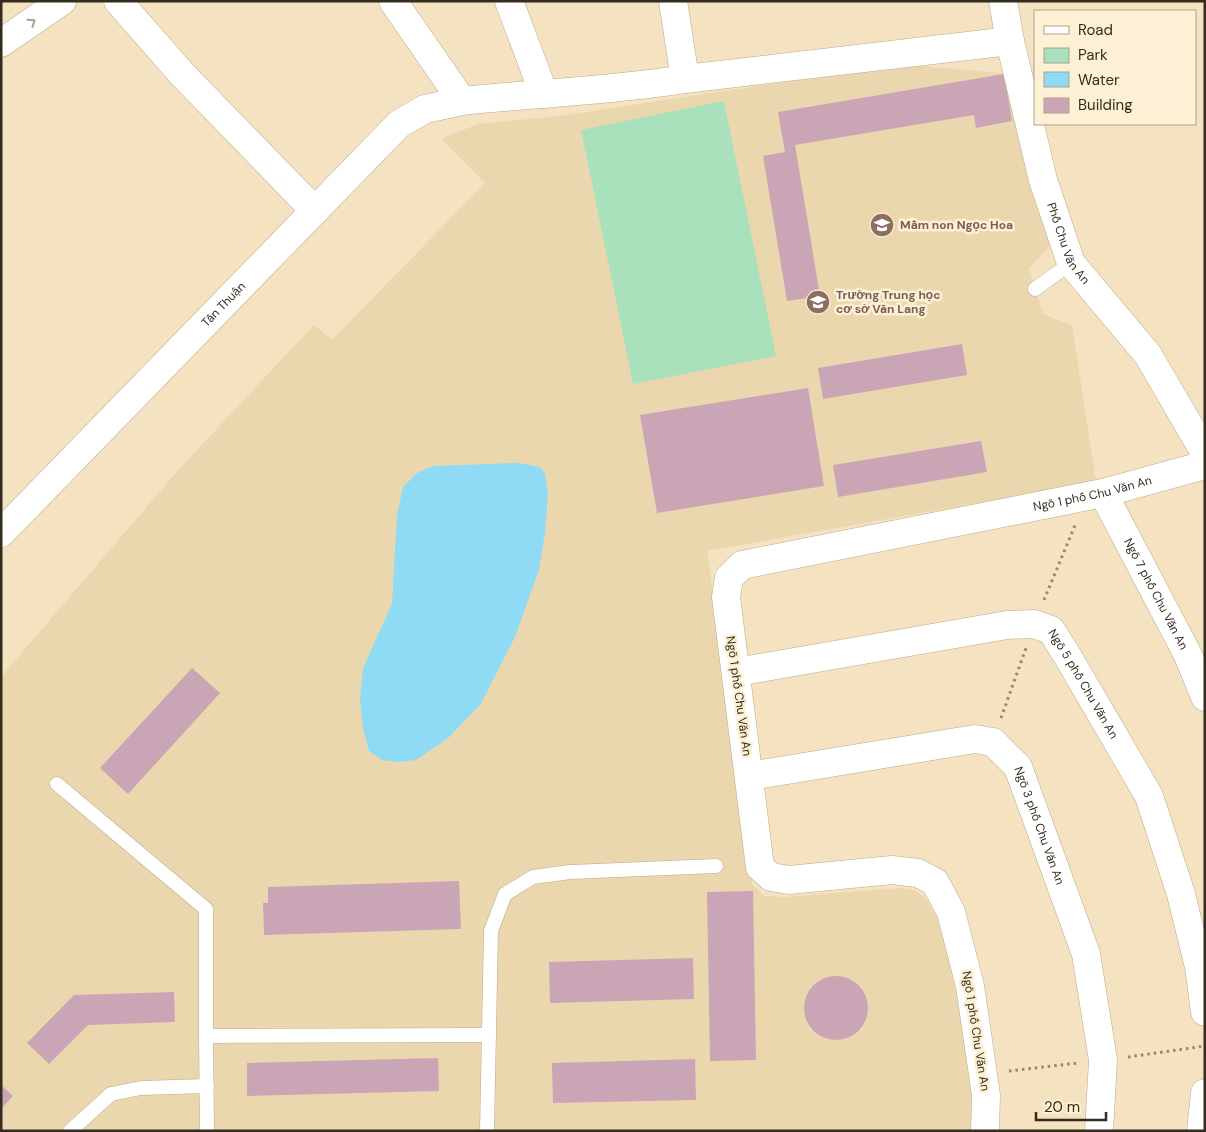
<svg xmlns="http://www.w3.org/2000/svg" width="1206" height="1132" font-family="'DM Sans',sans-serif">
  <rect width="100%" height="100%" fill="#f4e2c0"/>
  <polygon fill="#ebd7ae" points="901,64 1009,74 1054,242 1029,268 1043,314 1072,325 1096,482 707,551 752,884 764,896 784,897 901,888 915,890 927,900 945,935 975,1095 972,1131 1,1131 1,677 181,467 314,325 332,340 485,183 441,139 478,124 560,116"/>
  <polygon fill="#a9e1bd" points="724,101 776,356 633,384 581,130"/>
  <polygon fill="#8fdaf4" points="517,463 540,467 545,473 548,494 545,532 539,570 515,637 480,705 448,738 416,760 398,762 382,760 369,751 363,729 360,699 363,668 392,604 397,515 403,487 417,473 433,466"/>
  <g fill="#caa5b6">
    <polygon points="1004,74 1012,121 976,128 974,115 795,145 820,296 787,301 763,156 785,152 778,112"/>
    <polygon points="962,344 967,375 823,399 818,368"/>
    <polygon points="808,388 824,486 657,513 640,415"/>
    <polygon points="981,441 987,472 838,497 833,465"/>
    <polygon points="192,668 220,693 128,794 100,768"/>
    <polygon points="459,881 461,929 264,935 263,903 268,903 268,887"/>
    <polygon points="753,891 756,1060 710,1061 707,892"/>
    <polygon points="693,958 694,999 550,1003 549,962"/>
    <circle cx="836" cy="1008" r="32"/>
    <polygon points="174,992 175,1022 88,1025 49,1064 27,1043 74,995"/>
    <polygon points="438,1058 439,1091 247,1096 247,1063"/>
    <polygon points="695,1059 696,1100 553,1103 552,1063"/>
    <polygon points="1,1085 13,1096 1,1109"/>
  </g>
  <g fill="none" stroke-linecap="round" stroke-linejoin="round">
    <g stroke="#bbaa8a" stroke-width="15">
      <g id="service">
        <polyline points="1035,289 1071,263"/>
        <polyline points="57,784 206,909 206,1036 489,1035"/>
        <polyline points="206,1036 207,1131"/>
        <polyline points="70,1131 111,1094 141,1088 207,1086"/>
        <polyline points="487,1131 491,931 505,894 533,877 570,872 716,866"/>
      </g>
    </g>
    <g stroke="#bbaa8a" stroke-width="29">
      <g id="minor">
        <polyline points="118,1 182,74 315,211"/>
        <path d="M393,1l69,100c75,-8 149,-10 223,-22l325,-38"/>
        <polyline points="509,1 544,94"/>
        <polyline points="673,1 685,79"/>
        <path id="s1" d="M1003,1l7,40 33,139 28,83 77,92 57,98"/>
        <path id="s2" d="M1103,493l85,162 17,42"/>
        <path id="s3" d="M1,533l398,-409 26,-15 37,-8"/>
        <path id="s4" d="M737,672l270,-47 27,-1 17,6 17,27 81,139 32,98 18,73 6,45"/>
        <path id="s5" d="M750,776l225,-37 18,3 25,25 68,187 17,106 -4,71"/>
        <path id="s6" d="M985,1131l1,-36 -16,-109 -19,-74 -16,-30 -17,-9 -26,-3 -103,10 -18,-3 -11,-10 -34,-270 3,-19 13,-13 361,-72 102,-28"/>
        <polyline points="1201,1131 1205,1093"/>
      </g>
    </g>
    <g stroke="#bbaa8a" stroke-width="29">
      <polyline id="secondary" points="1,43 62,1"/>
    </g>
    <g stroke="#958870" stroke-width="3" stroke-dasharray="2.5 4" stroke-linecap="butt">
      <polyline points="1044,600 1076,523"/>
      <polyline points="1001,718 1026,648"/>
      <polyline points="1128,1057 1205,1046"/>
      <polyline points="1009,1071 1079,1063"/>
    </g>
    <use href="#service" stroke="#fff" stroke-width="14"/>
    <use href="#minor" stroke="#fff" stroke-width="28"/>
    <use href="#secondary" stroke="#fff" stroke-width="28"/>
  </g>
  <defs><path id="oneway-chevron" d="M-2-3.5L2.5 0L-2 3.5" fill="none" stroke-width="1.6" stroke-linecap="round" stroke-linejoin="round" transform="scale(1.25)"/></defs>
  <use stroke="#a3a09a" href="#oneway-chevron" transform="translate(32 22) rotate(-35)"/>
  <defs>
    <g id="school-disc" transform="scale(1.25)"><circle r="9.5" fill="#8d6e63" stroke="#fef0d4"/><path d="M0-5L7-2L0 1L-7-2ZM-4 1L0 2.5L4 1V4Q0 6-4 4Z" fill="#fff"/></g>
  </defs>
  <g fill-rule="evenodd">
    <use href="#school-disc" x="882" y="225"/>
    <use href="#school-disc" x="818" y="302"/>
  </g>
  <g text-anchor="middle" stroke-width="5" stroke-linejoin="round" paint-order="stroke">
    <g font-size="12" font-weight="bold" fill="#785e54" stroke="#fef0d4" text-anchor="start">
      <text x="900" y="229">Mầm non Ngọc Hoa</text>
      <text x="836" y="299">Trường Trung học<tspan x="836" dy="14">cơ sở Văn Lang</tspan></text>
    </g>
    <g font-size="12" fill="#332c1f" stroke="#fef0d4">
      <text dy="4" stroke="none"><textPath href="#s1" startOffset="252">Phố Chu Văn An</textPath></text>
      <text dy="4" stroke="none"><textPath href="#s3" startOffset="319">Tân Thuận</textPath></text>
      <text dy="4" stroke="none"><textPath href="#s6" startOffset="1106">Ngõ 1 phố Chu Văn An</textPath></text>
      <text dy="4" stroke="none"><textPath href="#s2" startOffset="114">Ngõ 7 phố Chu Văn An</textPath></text>
      <text dy="4" stroke="none"><textPath href="#s4" startOffset="382">Ngõ 5 phố Chu Văn An</textPath></text>
      <text transform="translate(739 696) rotate(82)" y="4">Ngõ 1 phố Chu Văn An</text>
      <text dy="4" stroke="none"><textPath href="#s5" startOffset="344">Ngõ 3 phố Chu Văn An</textPath></text>
      <text transform="translate(976 1031) rotate(81)" y="4">Ngõ 1 phố Chu Văn An</text>
    </g>
  </g>
  <rect width="1206" height="1132" fill="none" stroke="#332c1f" stroke-width="5"/>
  <rect x="1034" y="10" width="162" height="115" fill="#fef0d4" stroke="#ada28c"/>
  <rect x="1044" y="26" width="25" height="8" fill="#ffffff" stroke="#ada28c"/>
  <text x="1078" y="35" font-size="15" fill="#332c1f">Road</text>
  <rect x="1044" y="48" width="25" height="15" fill="#a9e1bd" stroke="#ada28c"/>
  <text x="1078" y="60" font-size="15" fill="#332c1f">Park</text>
  <rect x="1044" y="72" width="25" height="15" fill="#8fdaf4" stroke="#ada28c"/>
  <text x="1078" y="85" font-size="15" fill="#332c1f">Water</text>
  <rect x="1044" y="98" width="25" height="15" fill="#caa5b6" stroke="#ada28c"/>
  <text x="1078" y="110" font-size="15" fill="#332c1f">Building</text>
  <path d="M1036 1112v8h70v-8" fill="none" stroke="#332c1f" stroke-width="2.5"/>
  <text x="1044" y="1112" font-size="15" fill="#332c1f" stroke="#fef0d4" stroke-width="4" paint-order="stroke">20 m</text>
</svg>
